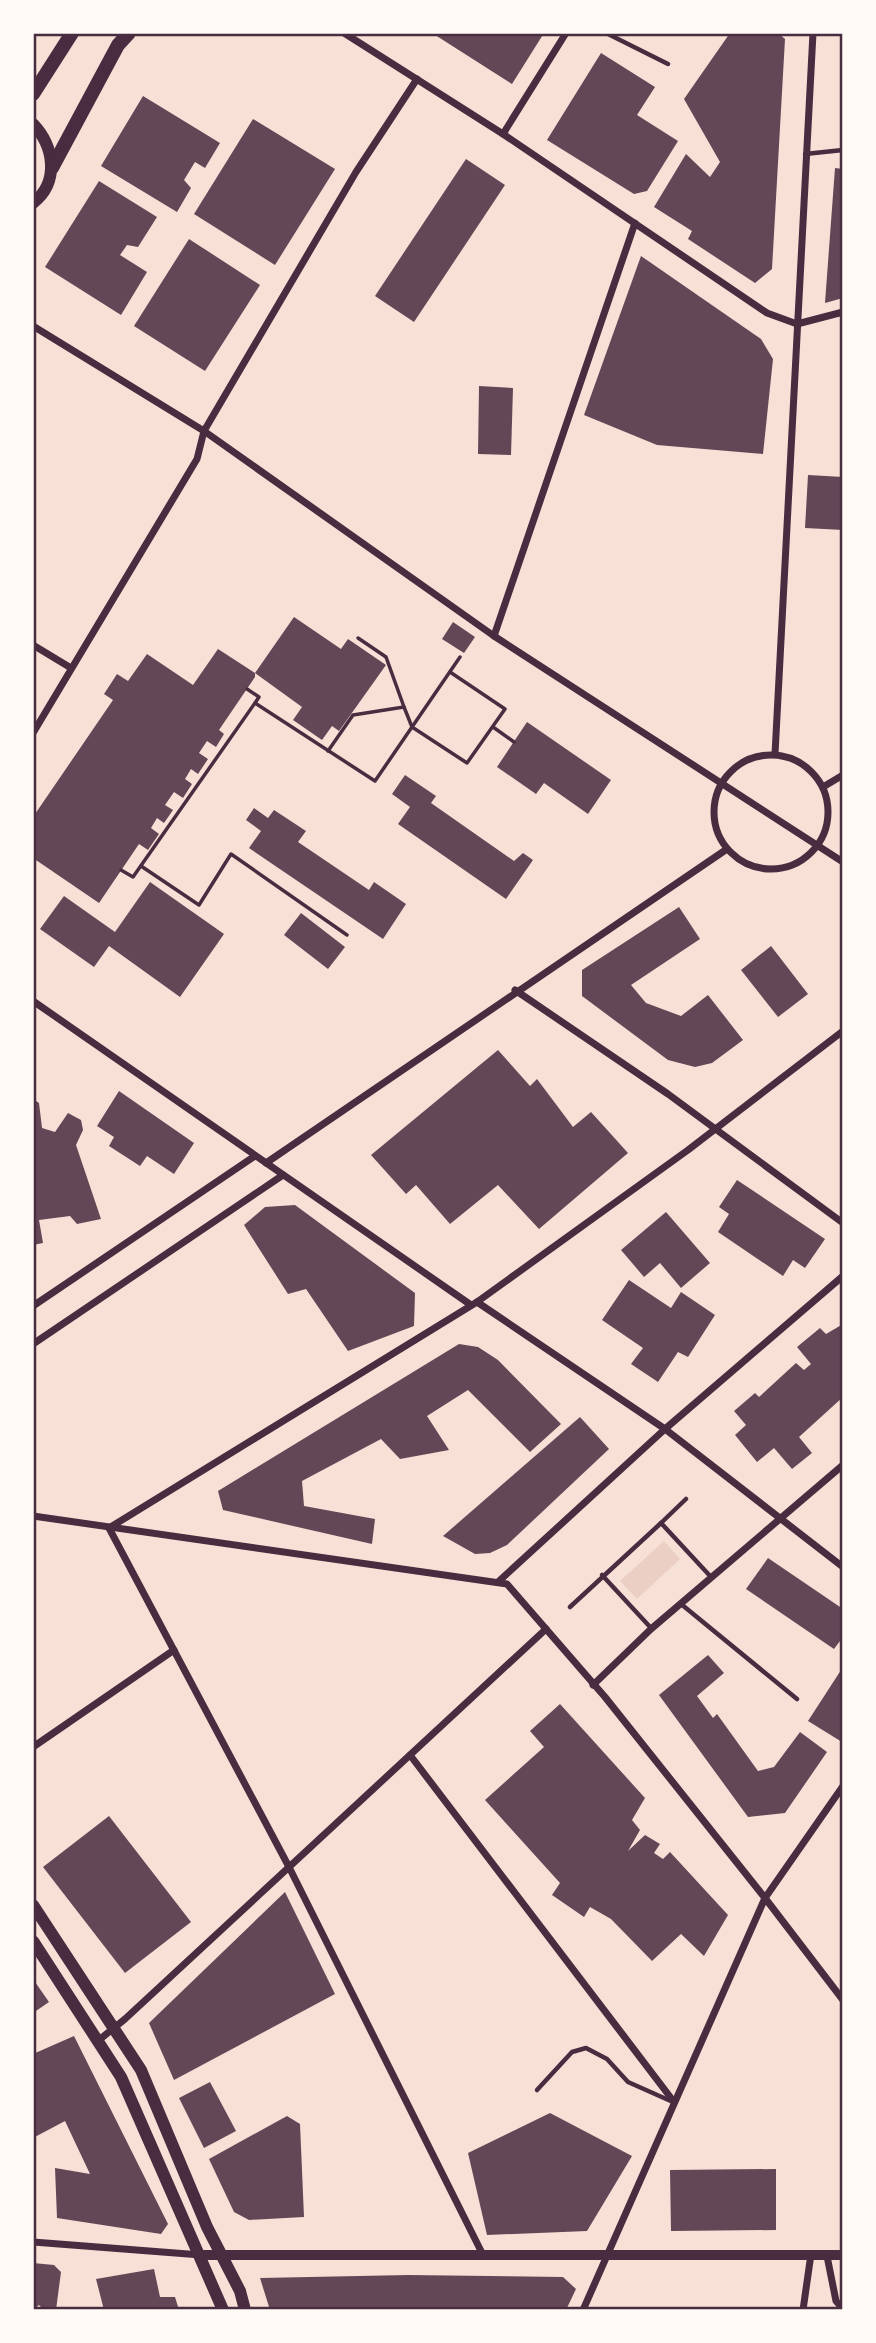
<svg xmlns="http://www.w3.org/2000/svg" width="876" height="2343" font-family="'Space Grotesk',sans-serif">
  <rect width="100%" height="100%" fill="#f7e1d7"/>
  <polygon fill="#ebcfc5" points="664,1541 680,1559 637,1599 620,1581"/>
  <g fill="#644757">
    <polygon points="432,33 544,33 512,84"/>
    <polygon points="730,33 778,33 785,39 772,269 755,283 688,239 692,231 654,207 686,154 710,177 720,162 684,99"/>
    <polygon points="601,53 655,87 637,115 678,141 647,191 634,194 547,140"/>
    <polygon points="143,96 220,143 205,168 195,162 184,180 191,188 177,212 101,166"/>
    <polygon points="253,119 335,169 275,265 194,214"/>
    <polygon points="466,159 505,185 414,322 375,296"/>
    <polygon points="835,168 843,169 843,298 825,303"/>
    <polygon points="99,181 157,217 138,247 127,245 120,255 147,272 121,315 45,267"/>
    <polygon points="189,239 260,285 205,371 134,326"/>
    <polygon points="641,256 761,339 773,359 763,454 657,445 584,415"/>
    <polygon points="479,386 513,388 511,455 478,454"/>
    <polygon points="808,475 843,477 843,530 805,528"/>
    <polygon points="294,617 341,649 348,639 386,665 339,731 332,726 322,740 293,720 302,707 255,673"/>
    <polygon points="453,622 475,637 464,653 442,639"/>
    <polygon points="218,649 255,673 255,677 219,730 224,734 216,747 207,741 199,753 208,759 198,774 191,769 185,779 192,784 183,798 174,792 165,805 173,810 164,823 157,818 151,828 159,834 148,850 139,844 99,903 33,858 33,817 113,700 104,694 117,674 128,681 147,654 193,685"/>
    <polygon points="527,722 611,780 588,814 544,783 536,794 497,767"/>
    <polygon points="405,775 436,796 431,803 514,861 523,853 533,860 506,899 398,824 410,807 392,794"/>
    <polygon points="254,808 268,818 274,810 306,831 298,842 369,890 374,882 406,904 383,939 249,848 261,831 246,820"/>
    <polygon points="150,882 224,934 180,997 109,946 94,967 40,929 64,896 115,932"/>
    <polygon points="679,907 700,939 631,985 646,1003 681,1016 708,995 743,1040 712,1063 695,1067 668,1060 582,996 582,970"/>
    <polygon points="301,913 345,947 328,969 284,935"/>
    <polygon points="771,946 808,994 778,1017 741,970"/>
    <polygon points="498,1050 530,1086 537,1079 573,1127 591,1112 628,1153 539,1229 498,1185 450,1224 416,1185 406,1194 371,1155"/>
    <polygon points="119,1091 194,1143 174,1174 147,1156 140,1166 109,1146 114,1137 97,1126"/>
    <polygon points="33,1099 39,1103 42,1128 55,1132 68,1113 81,1120 83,1130 76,1145 101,1219 77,1224 70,1216 39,1220 43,1243 33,1245"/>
    <polygon points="737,1180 825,1239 805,1268 793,1260 783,1276 718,1232 729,1214 719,1207"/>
    <polygon points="295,1205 415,1293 414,1326 348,1351 306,1289 288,1294 244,1225 265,1207"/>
    <polygon points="666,1212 710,1263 681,1288 660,1263 644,1277 621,1250"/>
    <polygon points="629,1280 671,1308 681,1292 715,1315 688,1357 678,1352 658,1382 631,1364 643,1348 602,1320"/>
    <polygon points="843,1324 843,1397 799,1437 812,1453 792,1469 774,1448 757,1462 735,1435 746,1425 734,1411 755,1393 759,1397 796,1363 804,1370 811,1364 797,1347 820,1328 826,1334"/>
    <polygon points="459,1344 478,1347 498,1360 561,1424 530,1452 468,1390 427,1416 449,1450 400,1459 381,1439 302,1481 304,1506 375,1519 372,1544 223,1510 218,1491"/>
    <polygon points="580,1417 609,1449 507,1545 490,1553 475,1554 443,1536"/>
    <polygon points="768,1558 843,1609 843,1637 834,1649 746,1589"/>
    <polygon points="708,1655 724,1673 697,1696 713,1718 717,1714 758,1771 774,1767 800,1732 827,1752 785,1813 748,1817 659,1695"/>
    <polygon points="843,1667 843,1740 842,1742 808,1721"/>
    <polygon points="560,1704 645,1798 632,1820 640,1830 628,1851 645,1835 660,1844 654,1853 663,1859 670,1852 728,1915 704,1956 681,1934 652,1961 611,1919 590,1907 584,1917 552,1895 560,1883 485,1800 544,1747 530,1731"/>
    <polygon points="109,1816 191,1922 125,1973 43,1867"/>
    <polygon points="285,1892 335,1994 174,2080 149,2023"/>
    <polygon points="33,1979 49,2002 33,2013"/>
    <polygon points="74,2036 168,2224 161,2234 57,2218 55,2168 90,2174 65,2121 33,2138 33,2054"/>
    <polygon points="210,2082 236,2131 204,2148 179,2098"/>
    <polygon points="550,2113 632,2156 587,2231 487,2235 468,2153"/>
    <polygon points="287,2116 300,2124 304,2217 249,2220 234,2212 209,2159"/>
    <polygon points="776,2169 776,2230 671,2231 670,2170"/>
    <polygon points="33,2263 54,2265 61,2272 56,2310 43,2309 39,2305 33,2310"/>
    <polygon points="154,2269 160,2297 175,2297 179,2310 104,2310 96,2279"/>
    <polygon points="408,2275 563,2277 576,2289 566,2310 270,2310 260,2278"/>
  </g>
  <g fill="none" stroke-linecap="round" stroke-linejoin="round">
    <g stroke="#4a2c40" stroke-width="3.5">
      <polyline points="358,638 386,657 404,707"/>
      <polyline points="255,703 375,781 460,657"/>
      <polyline points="493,727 514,742"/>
      <polyline points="328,751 353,715 404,707 412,727 467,763 505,709 450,672"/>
      <polyline points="141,866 199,905 231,854 347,935"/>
      <polyline points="121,870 133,877 255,703 259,697 247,689"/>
    </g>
    <g stroke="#4a2c40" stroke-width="4.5">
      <polyline points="606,33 668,64"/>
      <polyline points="805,154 843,150"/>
      <polyline points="661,1523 686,1499"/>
      <polyline points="602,1575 651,1628"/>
      <polyline points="681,1604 797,1699"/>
      <polyline points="570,1607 661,1523 711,1577"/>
      <polyline points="537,2090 572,2052 586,2048 607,2059 628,2082 673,2102"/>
    </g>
    <g stroke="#4a2c40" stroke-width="7">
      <polyline points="344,33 503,134 767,313 797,324 843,312"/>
      <polyline points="503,134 566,33"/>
      <polyline points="33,326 204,431 494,636 843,862"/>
      <polyline points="494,636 635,223"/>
      <polyline points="33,645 71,668"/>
      <polyline points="33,733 197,459 204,431 356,172 417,79"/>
      <polyline points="775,754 813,33"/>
      <circle cx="771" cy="812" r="57"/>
      <polyline points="823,787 843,775"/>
      <polyline points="515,990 668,1094 843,1223"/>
      <polyline points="33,1001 471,1305"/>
      <polyline points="266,1163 727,849"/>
      <polyline points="477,1302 665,1429 843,1567"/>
      <polyline points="33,1306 255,1156"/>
      <polyline points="33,1344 283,1175"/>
      <polyline points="33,1516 507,1584 605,1697 765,1898 843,2000"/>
      <polyline points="109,1528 477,1302 688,1150 843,1031"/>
      <polyline points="109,1528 289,1867 482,2253"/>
      <polyline points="498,1582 665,1429 843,1276"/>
      <polyline points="593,1685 651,1629 843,1465"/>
      <polyline points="33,1747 174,1650"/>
      <polyline points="410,1755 674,2102"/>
      <polyline points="99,2040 125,2019 546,1629"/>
      <polyline points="33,2242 201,2255"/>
      <polyline points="827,2256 836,2301 843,2309"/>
      <polyline points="583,2310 765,1898 843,1786"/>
      <polyline points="803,2310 811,2254"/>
    </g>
    <polyline stroke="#4a2c40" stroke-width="10" points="202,2255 843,2255"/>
    <g stroke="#4a2c40" stroke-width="12">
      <path d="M33,124c21,22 27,58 0,79"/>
      <polyline points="33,1905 141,2070 207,2227 240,2291 245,2310"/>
      <polyline points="33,1941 121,2077 223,2310"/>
    </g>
    <g stroke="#4a2c40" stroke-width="14">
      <polyline points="33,94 72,33"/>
      <polyline points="52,168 118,45 129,33"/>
    </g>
  </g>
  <rect width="876" height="2343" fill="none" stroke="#fffaf5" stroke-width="70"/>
  <rect x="35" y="35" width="806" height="2273" fill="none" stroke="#4a2c40" stroke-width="2.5"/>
</svg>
